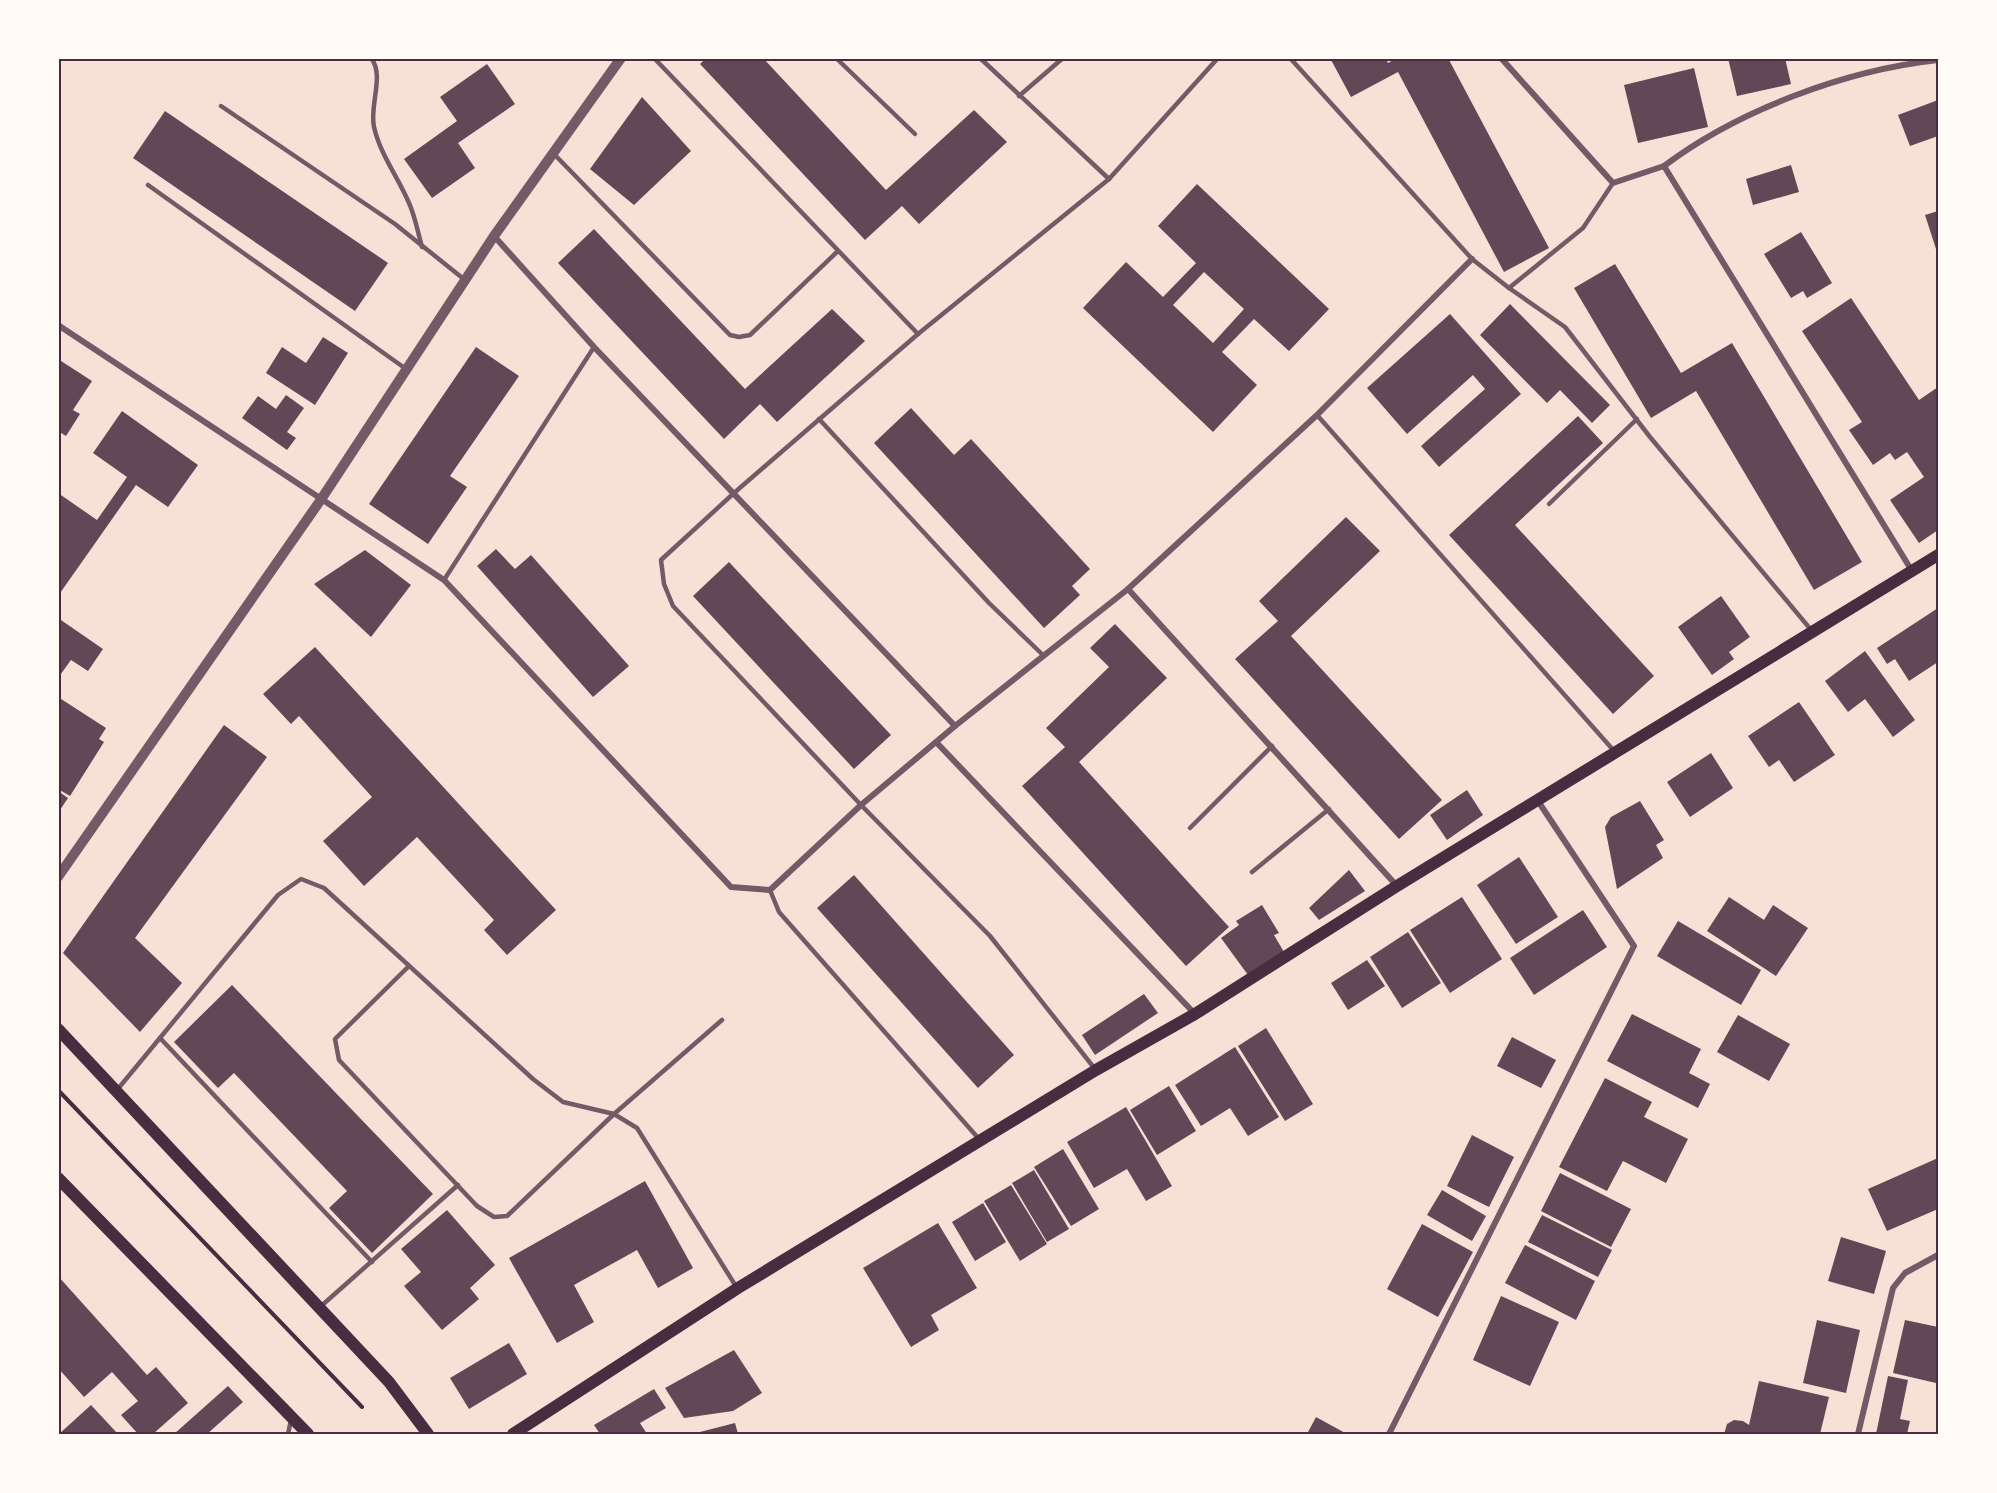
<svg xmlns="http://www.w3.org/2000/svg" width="1997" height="1493" font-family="'Public Sans',sans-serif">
  <rect width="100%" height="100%" fill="#f7e1d7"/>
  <g fill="#644757" fill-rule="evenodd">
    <polygon points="706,58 763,58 886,190 974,110 1007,142 919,224 902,206 865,240 700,64"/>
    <polygon points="1330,58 1386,58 1388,63 1397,58 1448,58 1549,248 1504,272 1398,72 1351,97"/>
    <polygon points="1728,58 1785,58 1791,84 1737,96"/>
    <polygon points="487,64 515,104 458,143 475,168 432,198 404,159 457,121 440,97"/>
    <polygon points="1694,68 1708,127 1638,143 1624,85"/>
    <polygon points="642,97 691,151 634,205 590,169"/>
    <polygon points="1938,100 1938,136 1910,146 1898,115"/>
    <polygon points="165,111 388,263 355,311 133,158"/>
    <polygon points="1791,165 1799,192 1753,205 1746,179"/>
    <path d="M1197,184l132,125 -40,42 -35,-32 -32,33 35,33 -44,47 -130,-124 43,-46 37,35 33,-34 -38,-37zM1204,272l40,37 -31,34 -40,-38z"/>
    <polygon points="1938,211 1938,252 1937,252 1925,215"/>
    <polygon points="594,229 745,389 832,309 865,341 777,422 760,404 724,439 558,263"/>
    <polygon points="1801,232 1832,283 1807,298 1803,291 1791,298 1764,254"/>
    <polygon points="1615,264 1681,373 1732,343 1862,562 1814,590 1696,391 1651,418 1574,288"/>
    <polygon points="1851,298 1919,400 1938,387 1938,530 1919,543 1890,500 1924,477 1907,452 1895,460 1890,453 1873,465 1849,430 1862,422 1802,331"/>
    <polygon points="1510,304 1610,405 1592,423 1560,390 1547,403 1480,335"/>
    <polygon points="1450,314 1521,394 1439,467 1421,446 1485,389 1473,375 1407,434 1367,388"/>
    <polygon points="323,337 348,353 315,405 266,373 282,347 306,363"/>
    <polygon points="476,347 519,376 450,476 467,487 428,544 369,504"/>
    <polygon points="58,359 92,381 73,410 80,414 66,436 58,431"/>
    <polygon points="286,395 304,408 287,432 296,438 287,450 242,418 258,396 276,409"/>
    <polygon points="911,408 954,455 971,439 1090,569 1072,586 1080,595 1044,628 874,443"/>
    <polygon points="122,411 198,465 168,507 136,485 58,596 58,493 97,520 127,477 93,453"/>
    <polygon points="1578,416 1603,443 1515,525 1654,676 1613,714 1449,535"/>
    <polygon points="1346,517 1380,551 1291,636 1442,800 1399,839 1235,659 1278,621 1259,601"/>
    <polygon points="496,549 515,569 531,555 629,666 593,697 477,566"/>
    <polygon points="365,550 411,585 371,637 314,584"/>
    <polygon points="729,562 891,735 854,769 693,596"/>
    <polygon points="1721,596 1750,637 1729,652 1734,659 1712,675 1678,627"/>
    <polygon points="1938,608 1938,662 1909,681 1895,659 1887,664 1877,648"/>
    <polygon points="58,618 103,649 88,671 71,660 58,678"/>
    <polygon points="1115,624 1167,678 1079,762 1229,927 1186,966 1022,786 1065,747 1046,728 1109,667 1090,648"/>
    <polygon points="315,647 556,910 507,955 484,930 494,920 417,837 364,886 323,841 372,797 299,716 291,724 263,694"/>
    <polygon points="1865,651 1915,720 1893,737 1865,699 1848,712 1825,681"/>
    <polygon points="58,697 106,728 99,739 104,742 70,796 58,789"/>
    <polygon points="1799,702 1835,755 1794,782 1779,760 1769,767 1748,736"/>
    <polygon points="224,725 267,757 135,938 182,983 140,1032 63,953"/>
    <polygon points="1711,753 1733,788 1690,817 1667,782"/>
    <polygon points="1467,790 1483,815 1447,840 1430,815"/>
    <polygon points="58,791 68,798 58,813"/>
    <polygon points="1640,801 1664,840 1656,845 1663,858 1617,889 1605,827 1611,817"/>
    <polygon points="1519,857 1558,917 1516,944 1477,885"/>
    <polygon points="1349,870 1365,891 1319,920 1309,908"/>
    <polygon points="854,875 1014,1055 978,1088 817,908"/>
    <polygon points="1462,897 1502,959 1450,993 1410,930"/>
    <polygon points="1729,897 1764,920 1773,905 1808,928 1776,976 1707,931"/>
    <polygon points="1262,905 1279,933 1274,935 1284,952 1248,975 1221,938 1239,925 1236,921"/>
    <polygon points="1583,910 1607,947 1534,995 1510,958"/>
    <polygon points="1678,921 1761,970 1741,1005 1657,956"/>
    <polygon points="1408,932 1441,983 1402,1008 1370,957"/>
    <polygon points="1367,960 1385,986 1348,1010 1331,983"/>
    <polygon points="232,985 433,1194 372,1253 329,1208 347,1191 234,1073 218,1088 174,1042"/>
    <polygon points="1144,994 1158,1013 1095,1055 1082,1035"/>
    <polygon points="1632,1014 1701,1049 1689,1073 1710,1084 1698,1108 1607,1061"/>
    <polygon points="1738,1015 1790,1044 1769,1081 1717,1052"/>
    <polygon points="1266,1028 1313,1104 1285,1121 1238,1046"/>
    <polygon points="1512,1037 1556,1060 1541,1088 1497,1066"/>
    <polygon points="1235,1047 1279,1117 1248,1136 1230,1108 1201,1126 1175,1085"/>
    <polygon points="1605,1078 1652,1102 1644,1117 1688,1139 1666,1183 1623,1161 1607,1191 1559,1167"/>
    <polygon points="1169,1086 1196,1131 1157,1155 1130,1110"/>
    <polygon points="1126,1107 1172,1186 1146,1201 1127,1169 1094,1188 1067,1142"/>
    <polygon points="1472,1135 1514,1157 1489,1207 1447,1186"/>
    <polygon points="1063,1149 1099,1209 1071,1226 1034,1167"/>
    <polygon points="1938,1158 1938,1209 1887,1231 1868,1189"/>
    <polygon points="1034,1170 1069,1229 1047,1242 1012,1183"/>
    <polygon points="1560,1173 1631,1209 1611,1247 1541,1211"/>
    <polygon points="645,1181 693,1268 658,1288 637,1250 574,1285 594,1322 557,1343 509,1258"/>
    <polygon points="1011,1185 1047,1244 1020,1261 984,1201"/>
    <polygon points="1442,1190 1486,1216 1472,1241 1427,1215"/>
    <polygon points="983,1203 1006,1242 975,1261 952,1222"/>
    <polygon points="447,1210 495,1265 470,1288 479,1299 442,1330 404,1286 421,1272 401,1249"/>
    <polygon points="1542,1215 1612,1250 1598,1277 1528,1242"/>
    <polygon points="938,1223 977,1288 931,1315 939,1330 911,1347 863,1268"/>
    <polygon points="1422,1224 1473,1252 1438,1317 1387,1289"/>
    <polygon points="1841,1237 1886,1251 1874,1294 1828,1281"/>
    <polygon points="1525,1245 1595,1281 1576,1320 1505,1283"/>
    <polygon points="58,1276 147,1375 156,1367 188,1403 153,1434 138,1434 121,1415 138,1401 112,1372 84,1397 58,1368"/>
    <polygon points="1501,1296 1559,1322 1530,1386 1473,1360"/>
    <polygon points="1817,1320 1860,1330 1846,1393 1803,1383"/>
    <polygon points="1905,1320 1938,1327 1936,1383 1893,1373"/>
    <polygon points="509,1343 527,1374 469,1409 450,1378"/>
    <polygon points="734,1350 762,1393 733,1411 684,1418 665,1388"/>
    <polygon points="1888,1376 1908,1380 1900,1419 1910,1421 1907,1434 1876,1434"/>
    <polygon points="1759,1381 1829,1397 1820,1434 1724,1434 1727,1424 1734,1420 1743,1421 1749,1425"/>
    <polygon points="228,1386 243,1402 207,1434 174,1434"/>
    <polygon points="654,1389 666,1408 640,1423 647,1434 600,1434 594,1425"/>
    <polygon points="91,1405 118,1434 59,1434"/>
    <polygon points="1316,1417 1347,1434 1307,1434"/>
    <polygon points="735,1423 738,1434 692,1434"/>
  </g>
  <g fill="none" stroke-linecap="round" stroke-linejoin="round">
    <polyline stroke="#4a2c40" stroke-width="4" points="58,1090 362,1407"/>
    <g stroke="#755966" stroke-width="4.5">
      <path d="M371,58c14,17 -2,48 3,69 6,27 24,50 35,76 6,13 9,30 13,44"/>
      <polyline points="654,58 918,334"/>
      <polyline points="836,58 915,134"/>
      <polyline points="980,58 1109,179"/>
      <polyline points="1290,58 1472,259 1509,288"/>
      <polyline points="1019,96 1063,58"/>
      <polyline points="221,106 395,224 465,280"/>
      <polyline points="554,154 730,335 739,337 750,335 838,251"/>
      <polyline points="1613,183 1583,228 1509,288 1565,327 1650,437 1812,631"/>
      <polyline points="148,185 406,369"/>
      <polyline points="1317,415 1615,752"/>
      <polyline points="819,419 989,603 1044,656"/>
      <polyline points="1549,504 1637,419"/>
      <polyline points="444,580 594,347"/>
      <polyline points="1190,828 1272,746"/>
      <polyline points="1252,872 1329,809"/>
      <polyline points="770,890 779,912 979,1139"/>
      <polyline points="409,966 335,1039 339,1060 477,1206 494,1217 507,1216 614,1114 722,1020"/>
      <polyline points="160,1038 372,1262"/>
      <polyline points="1095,1069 990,936 861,805 673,606 664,584 661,560 734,493 918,334 1109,179 1218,58"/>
      <polyline points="117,1090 278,895 301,879 324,888 533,1079 563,1102 614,1114 637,1128 737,1288"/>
      <polyline points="320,1307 458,1185"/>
      <polyline points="288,1434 291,1420"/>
    </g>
    <g stroke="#755966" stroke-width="6">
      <polyline points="1501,58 1613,183 1664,166 1912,571"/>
      <path d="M1664,166c74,-56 182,-96 274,-106"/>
      <polyline points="494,236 594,347 955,726"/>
      <polyline points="58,325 444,580 731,887 770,890 861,805 955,726 1128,589 1317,415 1472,259"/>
      <polyline points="1128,589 1397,886"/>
      <polyline points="937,743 1195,1014"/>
      <polyline points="1389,1434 1634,946 1538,801"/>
      <polyline points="1858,1434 1893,1288 1905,1273 1938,1255"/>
    </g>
    <polyline stroke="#755966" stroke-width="10" points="58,877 322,498 494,236 621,58"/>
    <g stroke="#4a2c40" stroke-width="12">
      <polyline points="58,1029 389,1382 428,1434"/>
      <polyline points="58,1178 308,1434"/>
      <polyline points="513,1434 738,1288 1096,1070 1195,1014 1397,886 1938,555"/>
    </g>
  </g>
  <rect width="1997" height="1493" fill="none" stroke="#fffaf5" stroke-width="120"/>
  <rect x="60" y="60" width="1877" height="1373" fill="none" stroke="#4a2c40" stroke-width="2"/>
</svg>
